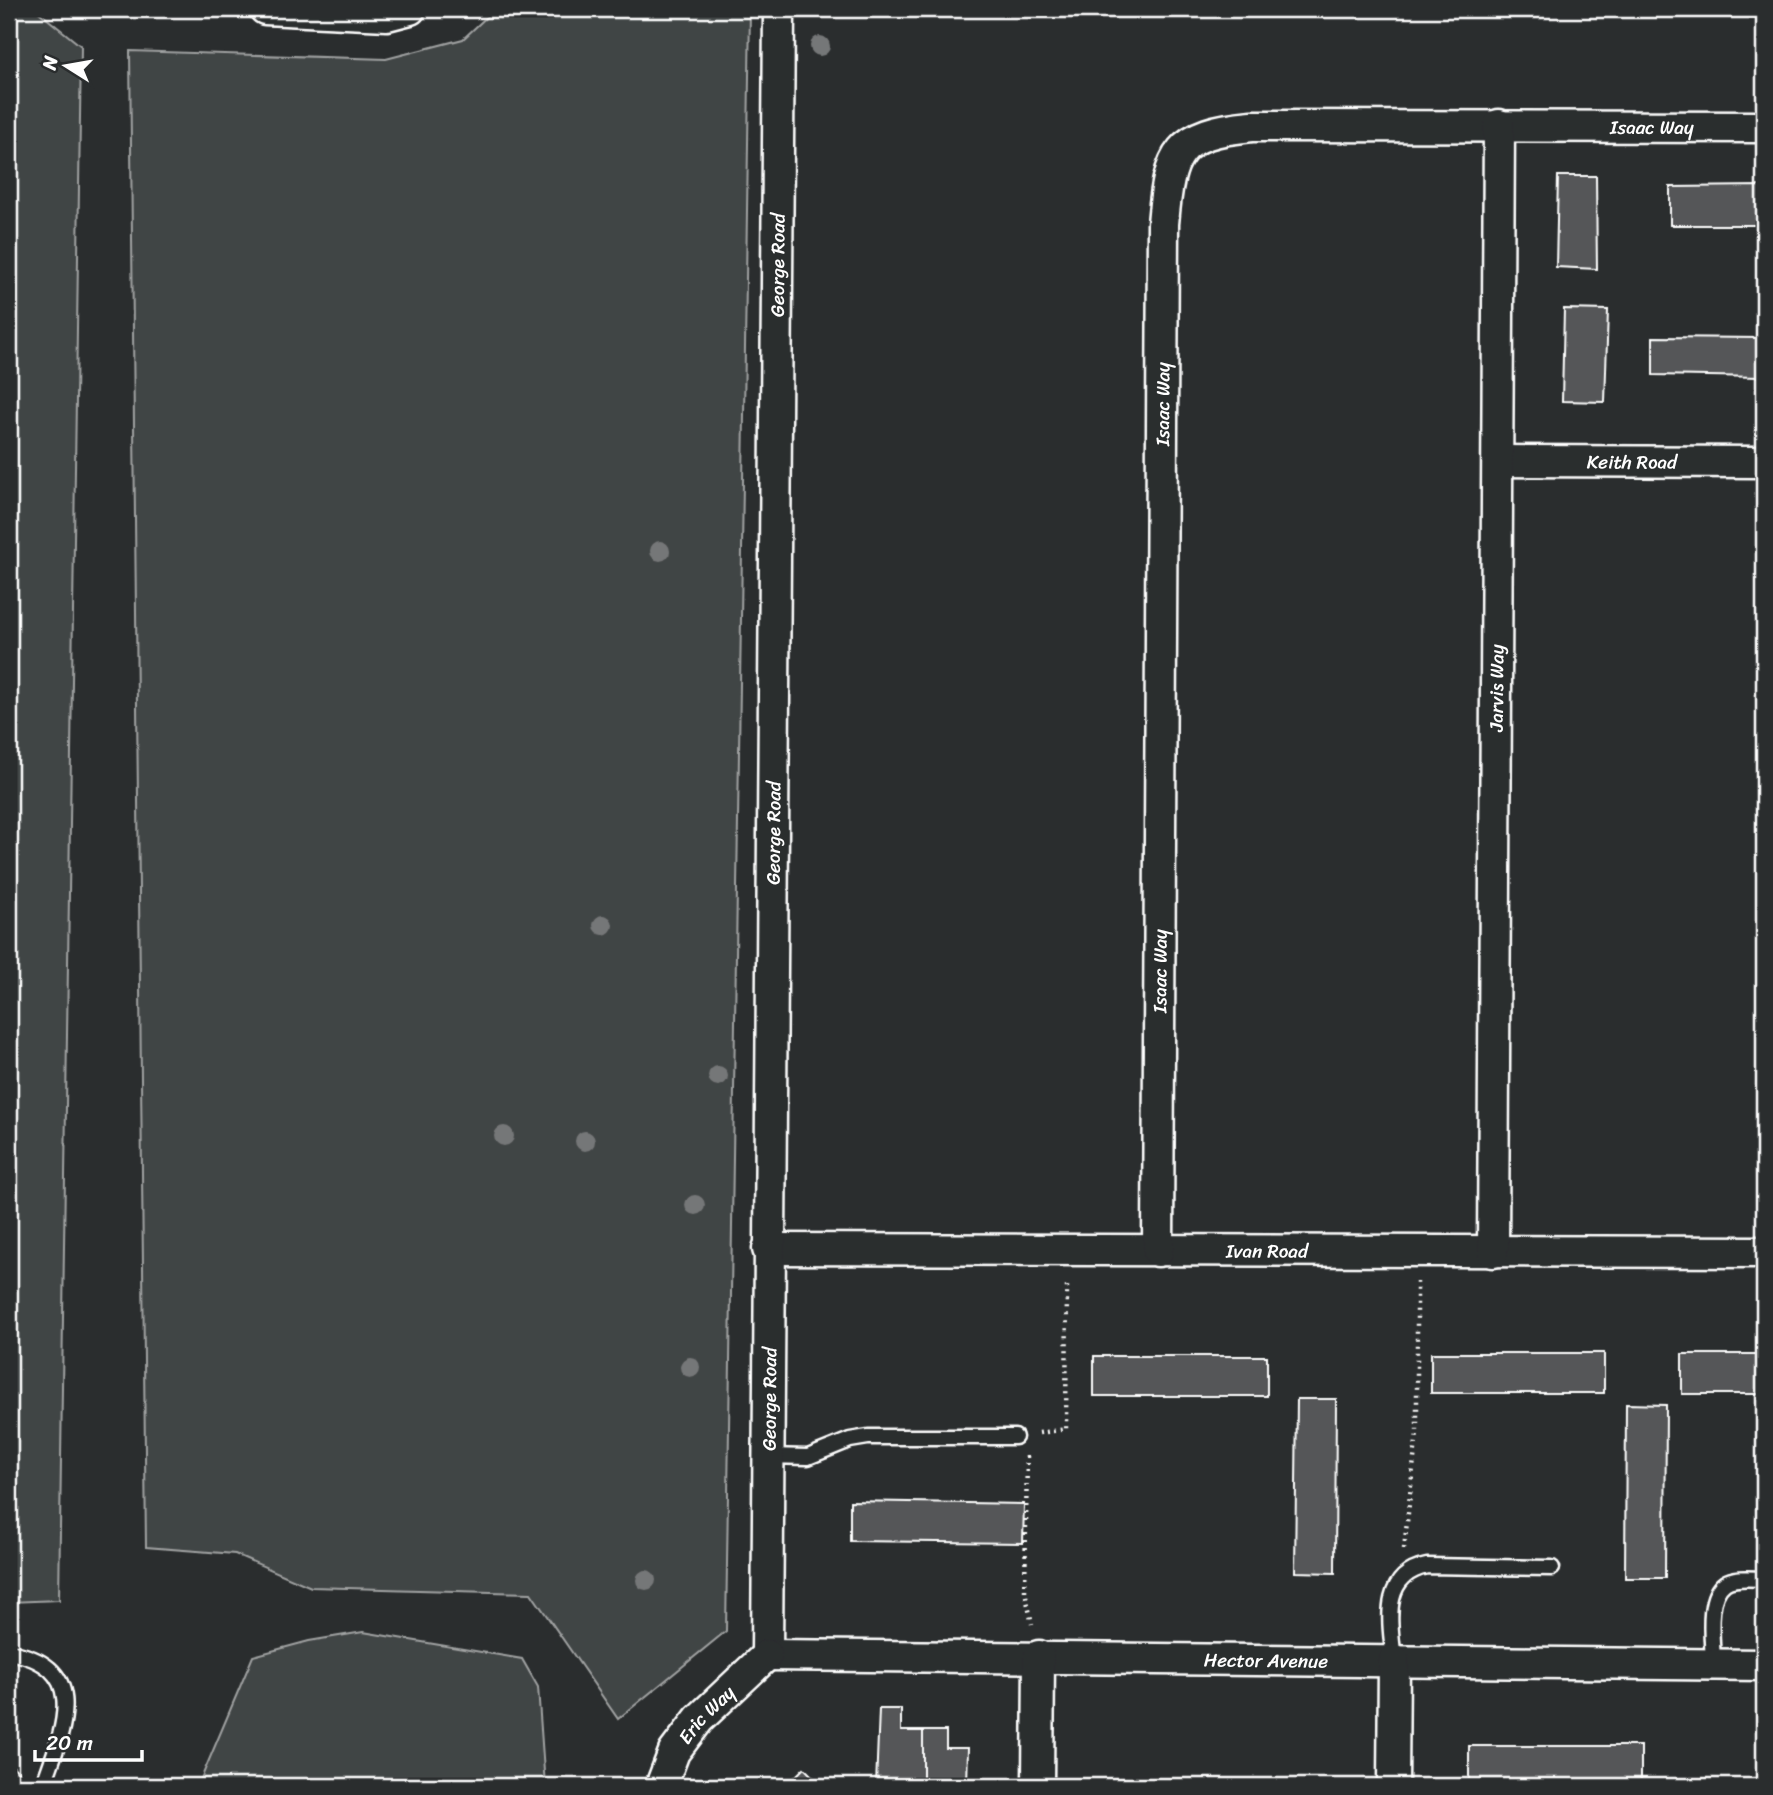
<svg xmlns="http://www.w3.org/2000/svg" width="1773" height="1795" font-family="Sriracha,sans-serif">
  <rect width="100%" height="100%" fill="#2a2d2e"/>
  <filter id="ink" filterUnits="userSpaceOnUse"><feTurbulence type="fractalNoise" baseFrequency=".0143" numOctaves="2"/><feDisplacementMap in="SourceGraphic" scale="14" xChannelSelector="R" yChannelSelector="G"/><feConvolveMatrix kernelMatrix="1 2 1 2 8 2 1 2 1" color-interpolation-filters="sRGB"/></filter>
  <g filter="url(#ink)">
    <g fill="#414445" stroke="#a0a2a2" stroke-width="2">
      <polygon points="9,9 35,9 81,46 59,1600 9,1602 9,596 12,428 9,428"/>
      <polygon points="495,9 750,9 726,1631 618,1719 531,1593 311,1587 235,1554 146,1547 130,51 386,59 463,39"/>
      <polygon points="363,1632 522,1659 538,1687 545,1786 198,1786 253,1656 309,1641"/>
    </g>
    <g fill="#555758" stroke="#fff" stroke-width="2">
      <polygon points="1558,176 1596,176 1597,269 1556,267"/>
      <polygon points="1764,186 1764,225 1670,225 1670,187"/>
      <polygon points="1564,309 1608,310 1605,402 1562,401"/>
      <polygon points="1653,337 1762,338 1762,377 1653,375"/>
      <rect x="1431" y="1353" width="173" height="40"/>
      <rect x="1682" y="1354" width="82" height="40"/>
      <rect x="1094" y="1356" width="173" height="40"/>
      <polygon points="1297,1399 1336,1399 1335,1573 1295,1572"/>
      <polygon points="1626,1404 1666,1405 1665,1578 1625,1578"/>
      <polygon points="850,1501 1024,1504 1023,1543 850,1541"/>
      <polygon points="879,1709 901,1709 901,1731 923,1731 923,1786 876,1786"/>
      <polygon points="923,1731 946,1731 946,1748 968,1748 967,1786 923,1786"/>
      <rect x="1469" y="1746" width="172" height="40"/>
      <polygon points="9,1762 20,1774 9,1784"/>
      <polygon points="804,1768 822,1786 786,1786"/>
    </g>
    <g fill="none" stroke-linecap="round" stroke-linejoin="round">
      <g stroke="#fff" stroke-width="19">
        <g id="service">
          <polyline points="767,1456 808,1457 850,1440 868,1437 1015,1437"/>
          <path d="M9,1652c84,15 53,80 34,134"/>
          <path d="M1394,1660c-4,-37 -14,-85 33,-94l125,2"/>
          <path d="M1713,1664c0,-21 -8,-67 12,-81 10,-7 28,-4 39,-4"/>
        </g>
      </g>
      <g stroke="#fff" stroke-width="35">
        <g id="minor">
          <polyline points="265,9 387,15 410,9"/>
          <path id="s1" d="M1499,461l265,1"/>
          <path id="s2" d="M768,1249l996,3"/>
          <path id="s3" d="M1158,1251l5,-1027c6,-72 14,-91 89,-98l512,1"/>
          <path id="s4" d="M1493,1252l6,-1127"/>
          <path id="s5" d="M767,1655l12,-1646"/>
          <path id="s6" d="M767,1655l997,10"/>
          <path id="s7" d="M661,1786l13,-34 25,-33 68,-64"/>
          <polyline points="1038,1786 1039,1656"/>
          <polyline points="1393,1786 1394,1660"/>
        </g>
      </g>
      <g stroke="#fff" stroke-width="4.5" stroke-dasharray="2 5" stroke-linecap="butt">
        <polyline points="1039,1433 1066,1429 1067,1282"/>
        <polyline points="1027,1456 1025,1591 1032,1624"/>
        <polyline points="1404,1549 1417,1432 1417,1282"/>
      </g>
      <use href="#service" stroke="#2a2d2e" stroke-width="14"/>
      <use href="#minor" stroke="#2a2d2e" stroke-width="30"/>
    </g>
    <g fill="#757778">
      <circle cx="820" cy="46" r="10"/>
      <circle cx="660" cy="551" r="10"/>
      <circle cx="603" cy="925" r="10"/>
      <circle cx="718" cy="1076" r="10"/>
      <circle cx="504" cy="1136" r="10"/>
      <circle cx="585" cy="1141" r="10"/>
      <circle cx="695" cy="1205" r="10"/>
      <circle cx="690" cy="1367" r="10"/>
      <circle cx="646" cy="1580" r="10"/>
    </g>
  </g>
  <g text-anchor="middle" stroke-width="5" stroke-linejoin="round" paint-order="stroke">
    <g font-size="19" fill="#fff" stroke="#2a2d2e">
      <text dy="7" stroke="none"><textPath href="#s3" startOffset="1580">Isaac Way</textPath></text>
      <text dy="7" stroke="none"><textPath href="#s5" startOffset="1390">George Road</textPath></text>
      <text dy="7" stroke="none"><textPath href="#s3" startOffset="847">Isaac Way</textPath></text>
      <text dy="7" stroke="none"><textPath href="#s1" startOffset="133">Keith Road</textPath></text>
      <text dy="7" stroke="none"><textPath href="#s4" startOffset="564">Jarvis Way</textPath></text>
      <text dy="7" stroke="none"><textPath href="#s5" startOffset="822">George Road</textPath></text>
      <text dy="7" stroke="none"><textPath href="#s3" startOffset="280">Isaac Way</textPath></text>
      <text dy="7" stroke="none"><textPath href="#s2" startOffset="499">Ivan Road</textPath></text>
      <text dy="7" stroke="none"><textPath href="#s5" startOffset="256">George Road</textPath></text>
      <text dy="7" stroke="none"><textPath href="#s6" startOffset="499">Hector Avenue</textPath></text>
      <text dy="7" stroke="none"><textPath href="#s7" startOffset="86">Eric Way</textPath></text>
    </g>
  </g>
  <rect width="1773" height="1795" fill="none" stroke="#2a2d2e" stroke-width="35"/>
  <rect x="18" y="18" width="1738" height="1760" fill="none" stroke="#fff" stroke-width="2.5" filter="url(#ink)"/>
  <g transform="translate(66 66) rotate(281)" stroke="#2a2d2e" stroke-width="5" paint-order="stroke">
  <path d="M0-5L12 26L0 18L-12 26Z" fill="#ffffff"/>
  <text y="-10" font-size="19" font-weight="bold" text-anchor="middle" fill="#ffffff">N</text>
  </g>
  <path d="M35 1750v10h107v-10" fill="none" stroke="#ffffff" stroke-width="3.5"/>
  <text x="46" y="1750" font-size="21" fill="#ffffff" stroke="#2a2d2e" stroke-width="5" paint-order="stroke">20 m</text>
</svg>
